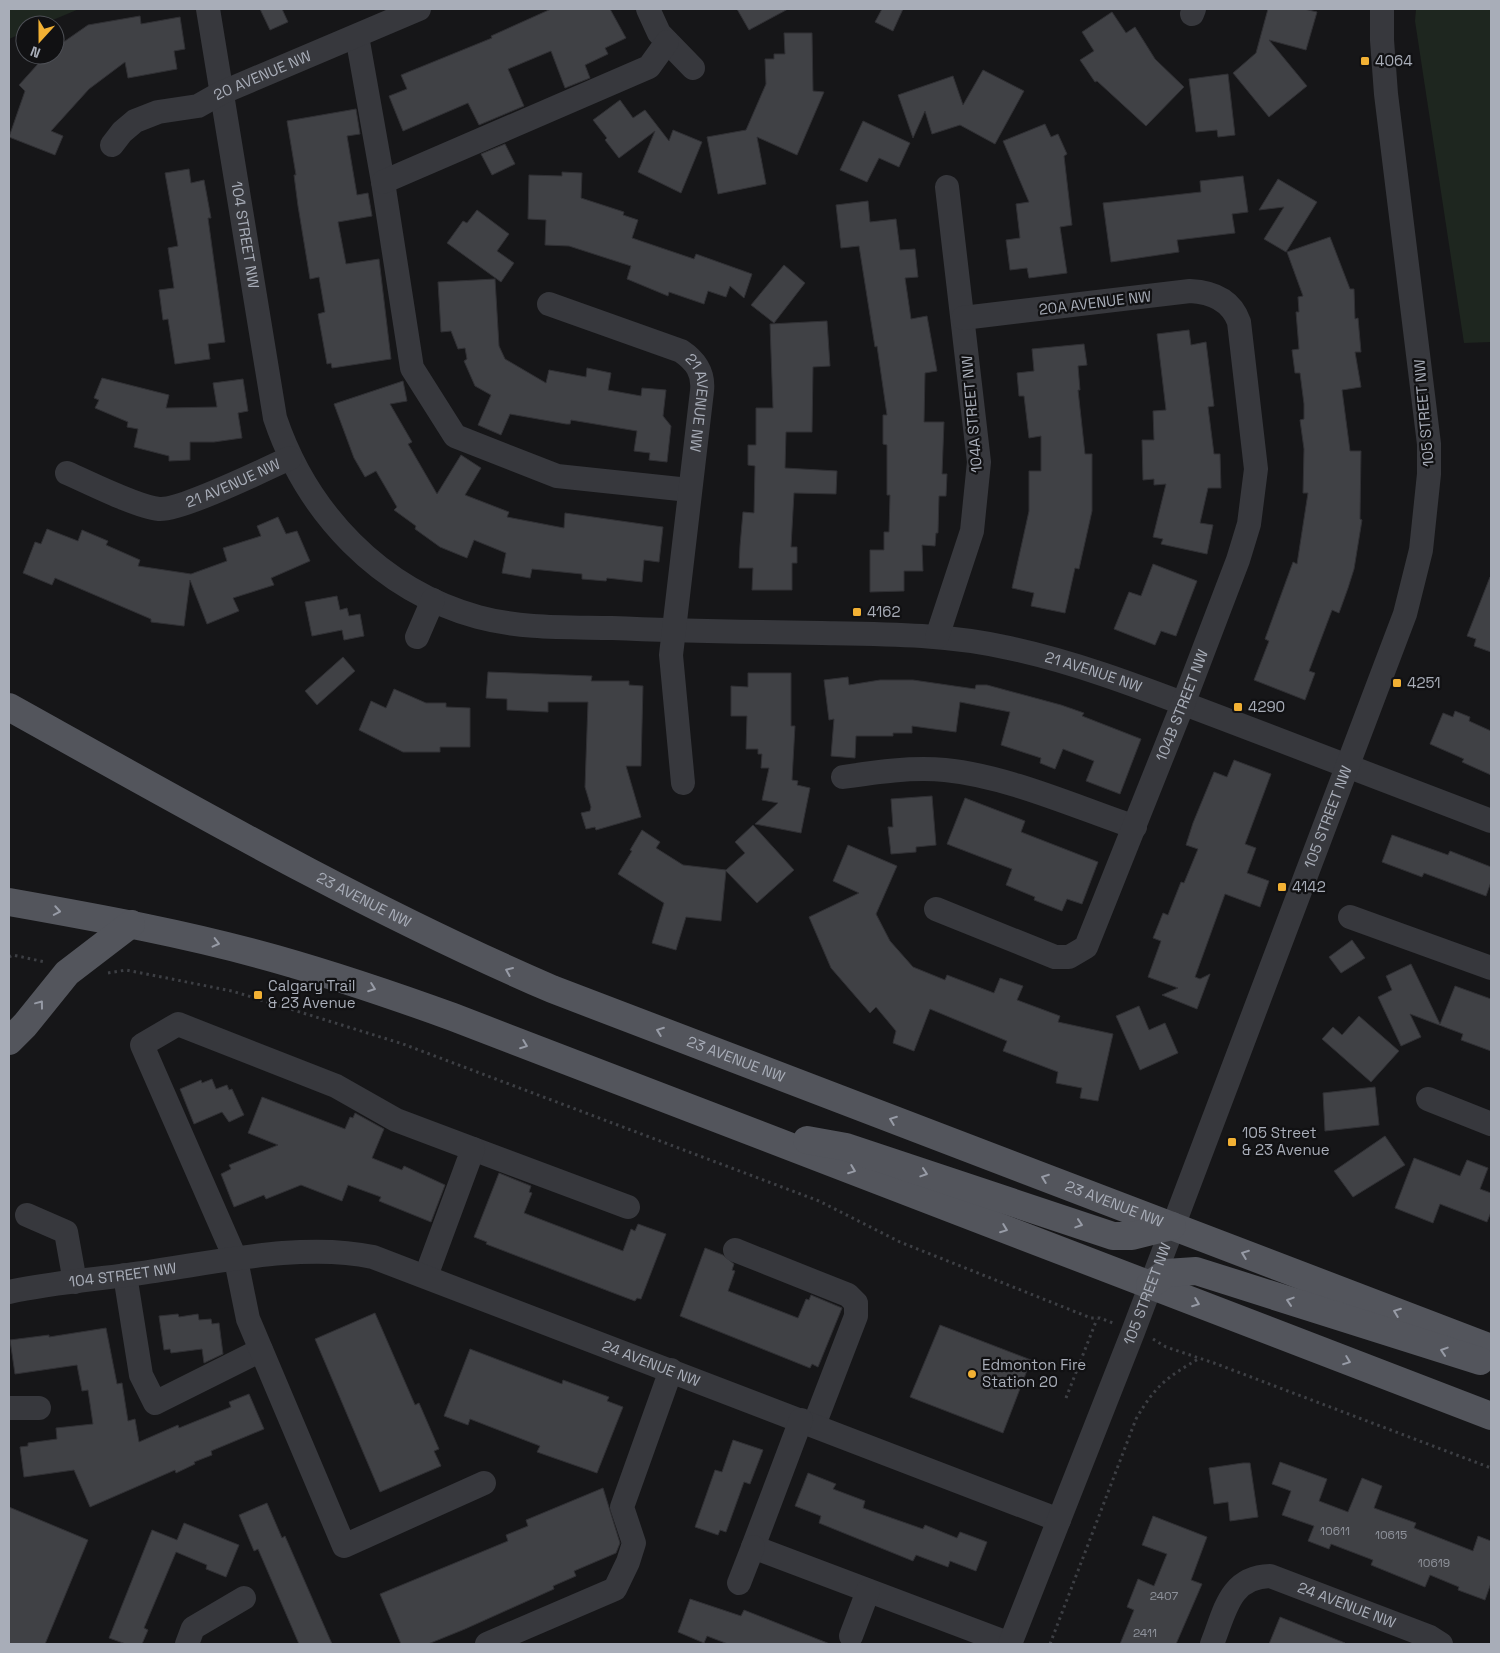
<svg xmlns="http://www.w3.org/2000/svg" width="1500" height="1653" font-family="'Space Grotesk',sans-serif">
  <rect width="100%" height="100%" fill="#161618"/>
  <g fill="#1e261f">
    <polygon points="9,9 79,9 41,25 25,25 25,32 9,39"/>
    <polygon points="1416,9 1491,9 1491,342 1464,343 1415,21"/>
  </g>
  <g fill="#404145" stroke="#303034">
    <polygon points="260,9 282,9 288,22 270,30"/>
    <polygon points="551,9 610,9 626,38 605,48 608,54 585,65 590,78 565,88 551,51 508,69 524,106 479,125 468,103 403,131 389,96 407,89 401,75 492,38 491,36"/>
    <polygon points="737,9 788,9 749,30"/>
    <polygon points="882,9 903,9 893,31 875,22"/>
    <polygon points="1268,9 1304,9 1317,12 1306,50 1269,40 1307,86 1269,117 1233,73 1256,53"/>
    <polygon points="1112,12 1126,33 1135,27 1155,59 1184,87 1146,126 1097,81 1095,82 1080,60 1094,51 1082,32"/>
    <polygon points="140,16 141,24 180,17 185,49 174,51 177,69 128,78 125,62 89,89 51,131 63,136 55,155 9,137 25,91 19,85 46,55 55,55 55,48 88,25"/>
    <polygon points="784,33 812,33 813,91 824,92 797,155 757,137 766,184 718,194 707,137 746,130 766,84 765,59 774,59 774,54 785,54"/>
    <polygon points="983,70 1024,91 995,144 960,125 932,134 925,111 913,138 898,95 953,76 963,105"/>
    <polygon points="1228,74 1235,135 1218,137 1217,130 1196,132 1189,79"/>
    <polygon points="620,100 633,118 645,110 669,141 673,130 702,142 681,193 638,172 655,131 619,158 605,140 607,138 593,120"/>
    <polygon points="356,109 360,134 347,136 357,195 368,193 372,216 338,222 346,264 379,259 391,359 332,368 331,363 327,364 318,314 325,312 319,277 310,279 298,206 294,175 296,175 287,121"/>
    <polygon points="863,121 910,143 899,167 879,158 867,182 840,170"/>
    <polygon points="1045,124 1051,137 1058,134 1067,154 1064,156 1072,225 1060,227 1067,273 1029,278 1027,268 1010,270 1006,240 1020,238 1016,204 1029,202 1003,141"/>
    <polygon points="505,144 515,164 492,175 481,154"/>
    <polygon points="189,169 191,183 204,180 211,218 208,218 225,342 208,344 210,359 175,364 168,319 163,320 159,290 174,288 168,248 178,246 165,173"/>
    <polygon points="562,172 582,173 581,198 624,212 623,215 638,220 632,238 694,259 696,254 752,274 744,298 730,286 726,297 708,291 704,304 669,292 668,296 627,279 631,266 569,246 545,245 546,220 528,219 529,175 562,176"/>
    <polygon points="1243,176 1248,212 1232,214 1235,233 1177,240 1179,252 1111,262 1103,203 1201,192 1200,181"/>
    <polygon points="1278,179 1317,202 1286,252 1264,239 1284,207 1259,210"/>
    <polygon points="868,201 870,222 896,219 900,250 915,249 918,277 905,278 911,319 927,316 937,371 925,373 924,422 944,422 942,474 947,474 946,496 939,496 938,533 936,533 935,546 922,545 923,571 904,571 904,591 870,592 870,550 884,550 884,532 889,532 890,495 887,495 887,445 883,444 883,415 887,415 877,346 875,347 859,246 841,248 836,205"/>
    <polygon points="477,210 509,234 497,251 514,263 501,282 447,243 463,221 467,223"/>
    <polygon points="1330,237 1350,289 1354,289 1355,319 1358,318 1361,352 1355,352 1361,387 1342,390 1350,451 1361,451 1360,519 1362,520 1354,569 1348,588 1339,613 1332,610 1309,671 1315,673 1305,700 1254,680 1269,641 1265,639 1293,562 1297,564 1308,493 1303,493 1304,449 1300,420 1304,419 1304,404 1300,373 1295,373 1292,350 1299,349 1296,312 1299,312 1298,297 1303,296 1287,252"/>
    <polygon points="784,265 805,283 774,323 751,305"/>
    <polygon points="495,279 499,346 505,359 546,383 549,370 586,377 587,368 611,373 608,390 641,396 642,388 666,390 663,416 671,426 667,462 649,460 650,453 634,451 637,431 571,420 570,424 566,424 510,414 501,435 478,425 491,395 475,386 464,361 467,359 465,348 458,349 451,331 441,332 438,282"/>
    <polygon points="827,321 830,366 813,367 812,432 786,432 785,468 837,471 836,494 794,493 791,547 797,547 797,563 792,563 792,590 752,590 753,568 739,568 740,546 743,512 754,513 755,466 748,465 748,445 756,445 756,408 773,408 770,324"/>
    <polygon points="1189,330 1191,345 1206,342 1214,406 1208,407 1214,454 1220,454 1221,488 1208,488 1200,523 1213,525 1207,554 1161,544 1163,539 1153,537 1166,484 1154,485 1154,479 1143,480 1142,440 1154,440 1153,411 1166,410 1157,334"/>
    <polygon points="1084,344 1087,365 1078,366 1080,390 1078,390 1085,454 1092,454 1092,511 1079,569 1075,568 1065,613 1031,606 1034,593 1012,588 1029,511 1029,471 1041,471 1041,436 1029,438 1024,396 1019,396 1017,373 1034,371 1032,349"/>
    <polygon points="102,378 169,395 166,408 217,407 213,383 243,379 248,411 238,413 242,438 214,442 190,442 190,460 169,461 169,456 134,447 138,429 127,427 128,422 95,408 99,400 94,398"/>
    <polygon points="403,381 407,401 390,404 412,442 408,444 437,494 461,455 481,468 465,495 509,512 507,517 564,528 565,513 663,527 659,562 644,560 642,582 607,578 606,581 582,579 582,574 532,569 530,578 502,573 506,553 474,540 467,558 440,547 415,529 416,526 394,510 397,507 376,471 365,477 354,458 334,404"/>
    <polygon points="278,517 286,534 297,531 310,561 271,578 274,585 233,598 239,611 207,624 190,580 184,626 151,622 151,619 55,578 52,585 23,573 35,542 41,544 47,529 78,541 82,530 108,541 106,545 140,560 138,566 191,574 227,561 223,548 261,536 257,526"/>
    <polygon points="1153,564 1197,581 1176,636 1161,631 1155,645 1114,629 1129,592 1141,596"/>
    <polygon points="1490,577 1491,577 1491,652 1474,646 1476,639 1467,636"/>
    <polygon points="337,596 340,610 347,608 349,616 360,614 364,636 344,640 342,630 312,636 305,602"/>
    <polygon points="343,657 355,671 317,705 305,691"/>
    <polygon points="488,672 592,676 591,681 629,681 629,685 643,686 641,766 626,766 641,817 596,830 595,827 586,829 581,813 590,811 591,807 585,787 588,702 548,702 548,712 507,710 507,699 486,698"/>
    <polygon points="748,673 791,673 791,726 795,726 792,780 798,781 797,785 810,788 801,833 755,824 778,803 762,800 769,768 761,768 762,754 758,754 758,749 746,749 747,716 731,716 731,686 748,687"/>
    <polygon points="848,677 849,685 880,680 913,680 975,689 976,685 987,685 1061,705 1084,713 1082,716 1141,739 1120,794 1086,781 1094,761 1063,749 1055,769 1040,763 1041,758 1001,745 1010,712 960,702 956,732 912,726 912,733 893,733 893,736 856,736 855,758 831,756 834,719 829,720 824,680"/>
    <polygon points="394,689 426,703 446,703 446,707 470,708 470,747 440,747 440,752 403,752 359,730 371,701 386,708"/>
    <polygon points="1455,711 1470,717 1469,721 1491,731 1491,775 1462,762 1464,759 1430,744 1443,713 1453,717"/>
    <polygon points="1234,760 1271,774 1245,844 1256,848 1247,873 1269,881 1260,907 1225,894 1195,977 1200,979 1210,974 1197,1009 1162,995 1178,988 1148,977 1161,941 1153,938 1163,913 1168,915 1181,882 1184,883 1198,849 1186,845 1193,823 1214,772 1227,777"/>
    <polygon points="932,796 936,845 916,847 916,852 891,854 888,827 893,827 891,799"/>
    <polygon points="965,798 1025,821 1021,832 1098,862 1082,904 1067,899 1062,911 1034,900 1035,897 1006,885 1012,869 947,844"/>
    <polygon points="753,825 794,870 757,903 726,871 721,921 686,917 676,950 652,943 664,903 618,874 632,851 630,850 642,830 660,842 656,848 683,865 726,870 745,853 735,842"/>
    <polygon points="1392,835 1448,855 1450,851 1491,867 1491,882 1486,896 1424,873 1422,877 1382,862"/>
    <polygon points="848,845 897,866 876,914 890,941 913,967 945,980 947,975 994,993 1000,978 1023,986 1017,1000 1060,1016 1058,1022 1113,1034 1098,1101 1080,1098 1082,1088 1056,1083 1058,1072 1003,1051 1007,1041 930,1009 914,1051 893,1043 896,1031 876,1007 870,1013 831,968 809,917 859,893 833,881"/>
    <polygon points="1352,940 1365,958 1341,973 1329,957"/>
    <polygon points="1411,964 1440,1024 1455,986 1491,999 1491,1051 1461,1040 1463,1034 1410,1014 1421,1037 1401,1046 1378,997 1392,990 1386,976"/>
    <polygon points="1139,1006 1149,1030 1165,1023 1178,1053 1140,1070 1116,1016"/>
    <polygon points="1359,1016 1399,1051 1371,1082 1322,1039 1333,1027 1342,1035"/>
    <polygon points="212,1079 216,1089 227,1085 229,1090 232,1089 244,1115 229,1122 222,1112 194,1124 180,1089 201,1080 202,1083"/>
    <polygon points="1375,1087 1379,1125 1325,1131 1323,1093"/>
    <polygon points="262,1097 345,1129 350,1117 353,1118 355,1113 384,1129 372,1158 402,1170 404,1166 445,1185 431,1222 379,1201 381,1197 348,1185 342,1201 301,1185 266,1199 264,1195 234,1207 221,1174 231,1169 229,1165 278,1145 248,1133"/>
    <polygon points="1385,1136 1405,1165 1353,1197 1334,1171"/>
    <polygon points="1414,1158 1460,1176 1467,1160 1488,1168 1480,1189 1491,1193 1491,1212 1487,1222 1440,1204 1433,1223 1395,1208"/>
    <polygon points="499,1173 531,1186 529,1192 532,1193 524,1213 623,1251 631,1229 635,1231 638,1224 666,1234 641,1299 637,1298 635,1301 611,1292 486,1244 487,1242 474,1237"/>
    <polygon points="705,1248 723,1255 734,1264 732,1270 735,1271 728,1291 798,1318 806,1299 809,1300 811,1295 842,1308 818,1367 812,1364 810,1368 680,1316"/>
    <polygon points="375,1313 415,1405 419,1403 439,1449 434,1451 441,1466 380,1492 315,1339"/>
    <polygon points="178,1314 179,1317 198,1314 199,1320 211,1319 212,1324 219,1323 223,1354 204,1363 202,1349 171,1353 170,1349 164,1350 159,1316"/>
    <polygon points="940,1325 1031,1360 1003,1433 910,1397"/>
    <polygon points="106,1328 117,1384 122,1383 128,1421 135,1419 139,1442 178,1425 179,1428 231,1407 229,1402 249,1394 264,1429 211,1451 212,1455 194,1462 195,1464 176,1473 175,1470 90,1507 74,1470 24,1477 20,1447 28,1446 28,1443 57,1439 56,1428 93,1424 88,1390 82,1391 77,1365 15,1374 10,1340 49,1335 49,1337"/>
    <polygon points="470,1349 562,1384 563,1380 609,1397 607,1401 623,1407 597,1473 537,1452 540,1446 470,1419 468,1425 444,1416"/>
    <polygon points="733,1440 763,1450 750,1484 744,1482 726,1532 720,1530 718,1535 695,1527 715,1470 722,1472"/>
    <polygon points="1280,1462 1327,1479 1319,1501 1348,1512 1362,1478 1382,1486 1374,1508 1416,1523 1414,1528 1473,1551 1478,1536 1491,1541 1491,1583 1485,1600 1458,1590 1459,1587 1430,1575 1425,1587 1371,1565 1373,1560 1331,1544 1329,1549 1308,1541 1314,1526 1282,1515 1291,1491 1272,1484"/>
    <polygon points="1243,1463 1250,1463 1258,1517 1230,1521 1228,1502 1214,1504 1209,1468"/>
    <polygon points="808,1473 836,1484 833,1489 865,1501 863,1508 923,1529 925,1525 957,1538 960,1532 987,1542 976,1571 950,1561 948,1567 916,1555 913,1561 819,1523 821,1516 795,1506"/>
    <polygon points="603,1488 620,1543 616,1553 574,1571 576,1576 553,1586 554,1589 465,1629 428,1644 401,1644 380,1594 508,1541 506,1535 528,1526 526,1520"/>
    <polygon points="267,1503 282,1538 285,1536 332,1644 299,1644 258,1549 254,1551 239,1515"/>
    <polygon points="9,1507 88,1540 45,1644 9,1644"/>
    <polygon points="1153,1516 1207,1537 1191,1580 1202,1584 1176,1644 1120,1644 1134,1610 1127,1607 1138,1579 1154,1586 1167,1554 1142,1545"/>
    <polygon points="184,1523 239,1545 226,1577 206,1569 207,1565 176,1552 144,1628 148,1630 142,1644 126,1644 109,1638 152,1530 177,1540"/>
    <polygon points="690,1599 741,1616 744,1610 830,1644 728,1644 707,1636 704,1643 678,1632"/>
    <polygon points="1280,1617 1345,1643 1345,1644 1269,1644"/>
  </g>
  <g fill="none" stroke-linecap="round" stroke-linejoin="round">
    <g stroke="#3d3f44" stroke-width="3" stroke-dasharray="2.5 4" stroke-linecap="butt">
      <polyline points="9,957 13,955 45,962"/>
      <polyline points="108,973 126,970 232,991 403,1044 819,1201 900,1242 1091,1318 1100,1318 1113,1323"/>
      <polyline points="1153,1339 1166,1347 1214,1363 1491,1468"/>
      <polyline points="1066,1398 1097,1319"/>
      <path d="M1050,1644l86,-225c19,-33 31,-42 64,-61"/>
    </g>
    <g stroke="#37383d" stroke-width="24">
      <path id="s1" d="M208,9l67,409c32,95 105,172 203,199 44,12 90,10 134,11 70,3 140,4 210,5 63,1 125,1 187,15 75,16 146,45 218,72 88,34 176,68 264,101"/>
      <polyline points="648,9 659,33 693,68"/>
      <polyline points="1192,14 1194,9"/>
      <polyline points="357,36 383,182 412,368 455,436 557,476 689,490"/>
      <path id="s2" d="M112,145l10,-13 13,-11 23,-9 40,-6 23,-13 198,-84"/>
      <polyline points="383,182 649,67 667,42"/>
      <path id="s3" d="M549,304l132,47c15,10 23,22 21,40l-31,264 12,128"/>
      <path id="s4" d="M67,473c23,10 70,34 92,36 21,2 107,-40 131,-51"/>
      <polyline points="417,637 433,600"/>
      <polyline points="937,637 972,531 979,462 947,187"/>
      <path d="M843,777c34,-5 68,-10 102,-7 62,6 131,37 190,57"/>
      <path id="s5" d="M936,909l119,48h14l17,-10 97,-243 55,-144 11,-36 7,-55 -17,-147c-8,-22 -27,-30 -49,-31l-227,27"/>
      <polyline points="1350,917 1491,968"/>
      <polyline points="1428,1099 1491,1124"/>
      <polyline points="473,1149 628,1207"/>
      <polyline points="27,1215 66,1232 75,1282"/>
      <polyline points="735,1250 848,1295 856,1303 856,1316 814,1425"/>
      <polyline points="125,1275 141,1375 155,1403 261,1350"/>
      <polyline points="426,1276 473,1149 396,1120 336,1086 178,1024 142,1045 236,1260 248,1319 344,1546 484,1483"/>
      <path id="s6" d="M9,1292c45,-10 93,-13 139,-20 70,-10 156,-30 225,-15l686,263"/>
      <polyline points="9,1408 39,1408"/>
      <polyline points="801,1420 753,1547 1010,1644"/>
      <polyline points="739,1583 753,1547"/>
      <polyline points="851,1636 868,1591"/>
      <polyline points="187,1644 193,1628 244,1598"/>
      <polyline points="487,1644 615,1589 628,1562 634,1543 622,1507 671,1370"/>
      <path id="s7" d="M1010,1644l123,-312 272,-718 16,-64 8,-76v-30l-43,-350 -4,-54v-31"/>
      <path id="s8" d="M1212,1644c13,-32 17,-67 58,-68l160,61 11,7"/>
    </g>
    <g stroke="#53555c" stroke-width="28">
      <path id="s9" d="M9,707c178,99 355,201 543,282l939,359"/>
      <path d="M9,902c90,16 179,32 267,57 60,17 119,37 177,58l1038,399"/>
      <polyline points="9,1041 25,1025 67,973 131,924"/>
      <polyline points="807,1140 846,1147 1113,1236 1132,1236 1172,1226"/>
      <polyline points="1150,1285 1166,1273 1196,1271 1480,1361"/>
    </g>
  </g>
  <defs><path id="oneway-chevron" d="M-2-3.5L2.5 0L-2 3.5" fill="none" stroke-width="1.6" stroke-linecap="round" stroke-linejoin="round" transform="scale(1.25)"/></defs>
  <g stroke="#979ba6">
    <use href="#oneway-chevron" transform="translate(57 911) rotate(10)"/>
    <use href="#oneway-chevron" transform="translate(216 943) rotate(14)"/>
    <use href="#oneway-chevron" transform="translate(509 971) rotate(-157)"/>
    <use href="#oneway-chevron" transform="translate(372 988) rotate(20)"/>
    <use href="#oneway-chevron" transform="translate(40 1004) rotate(-53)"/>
    <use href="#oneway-chevron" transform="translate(660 1031) rotate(-159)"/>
    <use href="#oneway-chevron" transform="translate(524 1045) rotate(21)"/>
    <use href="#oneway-chevron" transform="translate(893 1120) rotate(-159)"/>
    <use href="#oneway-chevron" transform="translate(852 1170) rotate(21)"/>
    <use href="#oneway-chevron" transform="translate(924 1173) rotate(18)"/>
    <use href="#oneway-chevron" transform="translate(1045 1178) rotate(-159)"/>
    <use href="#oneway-chevron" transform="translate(1079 1224) rotate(18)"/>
    <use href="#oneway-chevron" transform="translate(1004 1229) rotate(21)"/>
    <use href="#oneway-chevron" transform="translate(1245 1254) rotate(-159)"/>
    <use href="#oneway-chevron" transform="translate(1290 1301) rotate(-162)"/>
    <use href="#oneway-chevron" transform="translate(1196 1303) rotate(21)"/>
    <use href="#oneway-chevron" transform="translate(1397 1312) rotate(-159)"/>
    <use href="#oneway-chevron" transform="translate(1444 1351) rotate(-162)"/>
    <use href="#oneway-chevron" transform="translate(1347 1361) rotate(21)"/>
  </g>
  <g fill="#f2b134" stroke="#111113" stroke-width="2">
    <rect x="1360" y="56" width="10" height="10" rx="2.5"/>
    <rect x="852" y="607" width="10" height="10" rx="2.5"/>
    <rect x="1392" y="678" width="10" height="10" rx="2.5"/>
    <rect x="1233" y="702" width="10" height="10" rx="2.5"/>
    <rect x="1277" y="882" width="10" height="10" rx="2.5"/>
    <rect x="253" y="990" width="10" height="10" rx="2.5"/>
    <rect x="1227" y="1137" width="10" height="10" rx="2.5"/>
    <circle cx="972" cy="1374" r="5"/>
  </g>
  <g text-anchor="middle" stroke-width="4.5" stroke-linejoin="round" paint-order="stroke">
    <g font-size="12" fill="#8e929b">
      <text x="1335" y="1535">10611</text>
      <text x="1391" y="1539">10615</text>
      <text x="1434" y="1567">10619</text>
      <text x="1164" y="1600">2407</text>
      <text x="1145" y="1637">2411</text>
    </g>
    <g font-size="15" fill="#a8adb8" stroke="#111113" text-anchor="start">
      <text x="1375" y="66">4064</text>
      <text x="867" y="617">4162</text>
      <text x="1407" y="688">4251</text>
      <text x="1248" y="712">4290</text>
      <text x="1292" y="892">4142</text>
      <text x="268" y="991">Calgary Trail<tspan x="268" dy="17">&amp; 23 Avenue</tspan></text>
      <text x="1242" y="1138">105 Street<tspan x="1242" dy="17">&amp; 23 Avenue</tspan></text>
      <text x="982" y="1370">Edmonton Fire<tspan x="982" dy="17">Station 20</tspan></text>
    </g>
    <g font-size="15" fill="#a8adb8" stroke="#111113">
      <text dy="5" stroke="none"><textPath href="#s2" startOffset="170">20 AVENUE NW</textPath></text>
      <text dy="5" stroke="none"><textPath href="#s1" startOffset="229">104 STREET NW</textPath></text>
      <text transform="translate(1095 303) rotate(-7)" y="5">20A AVENUE NW</text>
      <text dy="5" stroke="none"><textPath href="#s3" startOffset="199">21 AVENUE NW</textPath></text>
      <text transform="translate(1424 413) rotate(-95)" y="5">105 STREET NW</text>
      <text transform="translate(972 414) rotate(-95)" y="5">104A STREET NW</text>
      <text dy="5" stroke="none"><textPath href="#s4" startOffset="178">21 AVENUE NW</textPath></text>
      <text dy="5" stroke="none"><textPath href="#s1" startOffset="1331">21 AVENUE NW</textPath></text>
      <text dy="5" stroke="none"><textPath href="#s5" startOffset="422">104B STREET NW</textPath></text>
      <text dy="5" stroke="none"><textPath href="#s7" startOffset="886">105 STREET NW</textPath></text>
      <text dy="5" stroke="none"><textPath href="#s9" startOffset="404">23 AVENUE NW</textPath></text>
      <text dy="5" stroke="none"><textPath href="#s9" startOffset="809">23 AVENUE NW</textPath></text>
      <text dy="5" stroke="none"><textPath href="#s9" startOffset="1214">23 AVENUE NW</textPath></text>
      <text dy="5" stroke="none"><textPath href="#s6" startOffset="115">104 STREET NW</textPath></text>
      <text dy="5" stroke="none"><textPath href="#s7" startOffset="376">105 STREET NW</textPath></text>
      <text dy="5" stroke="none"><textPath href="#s6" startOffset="665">24 AVENUE NW</textPath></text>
      <text dy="5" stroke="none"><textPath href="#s8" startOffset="179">24 AVENUE NW</textPath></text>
    </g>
  </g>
  <rect width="1500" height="1653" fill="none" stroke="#a8adb8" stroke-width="20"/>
  <g transform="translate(40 40) rotate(201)"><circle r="24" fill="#111113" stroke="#4d4f55"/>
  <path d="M0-4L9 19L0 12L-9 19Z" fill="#f2b134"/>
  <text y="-8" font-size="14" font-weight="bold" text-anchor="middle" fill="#a8adb8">N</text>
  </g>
</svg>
